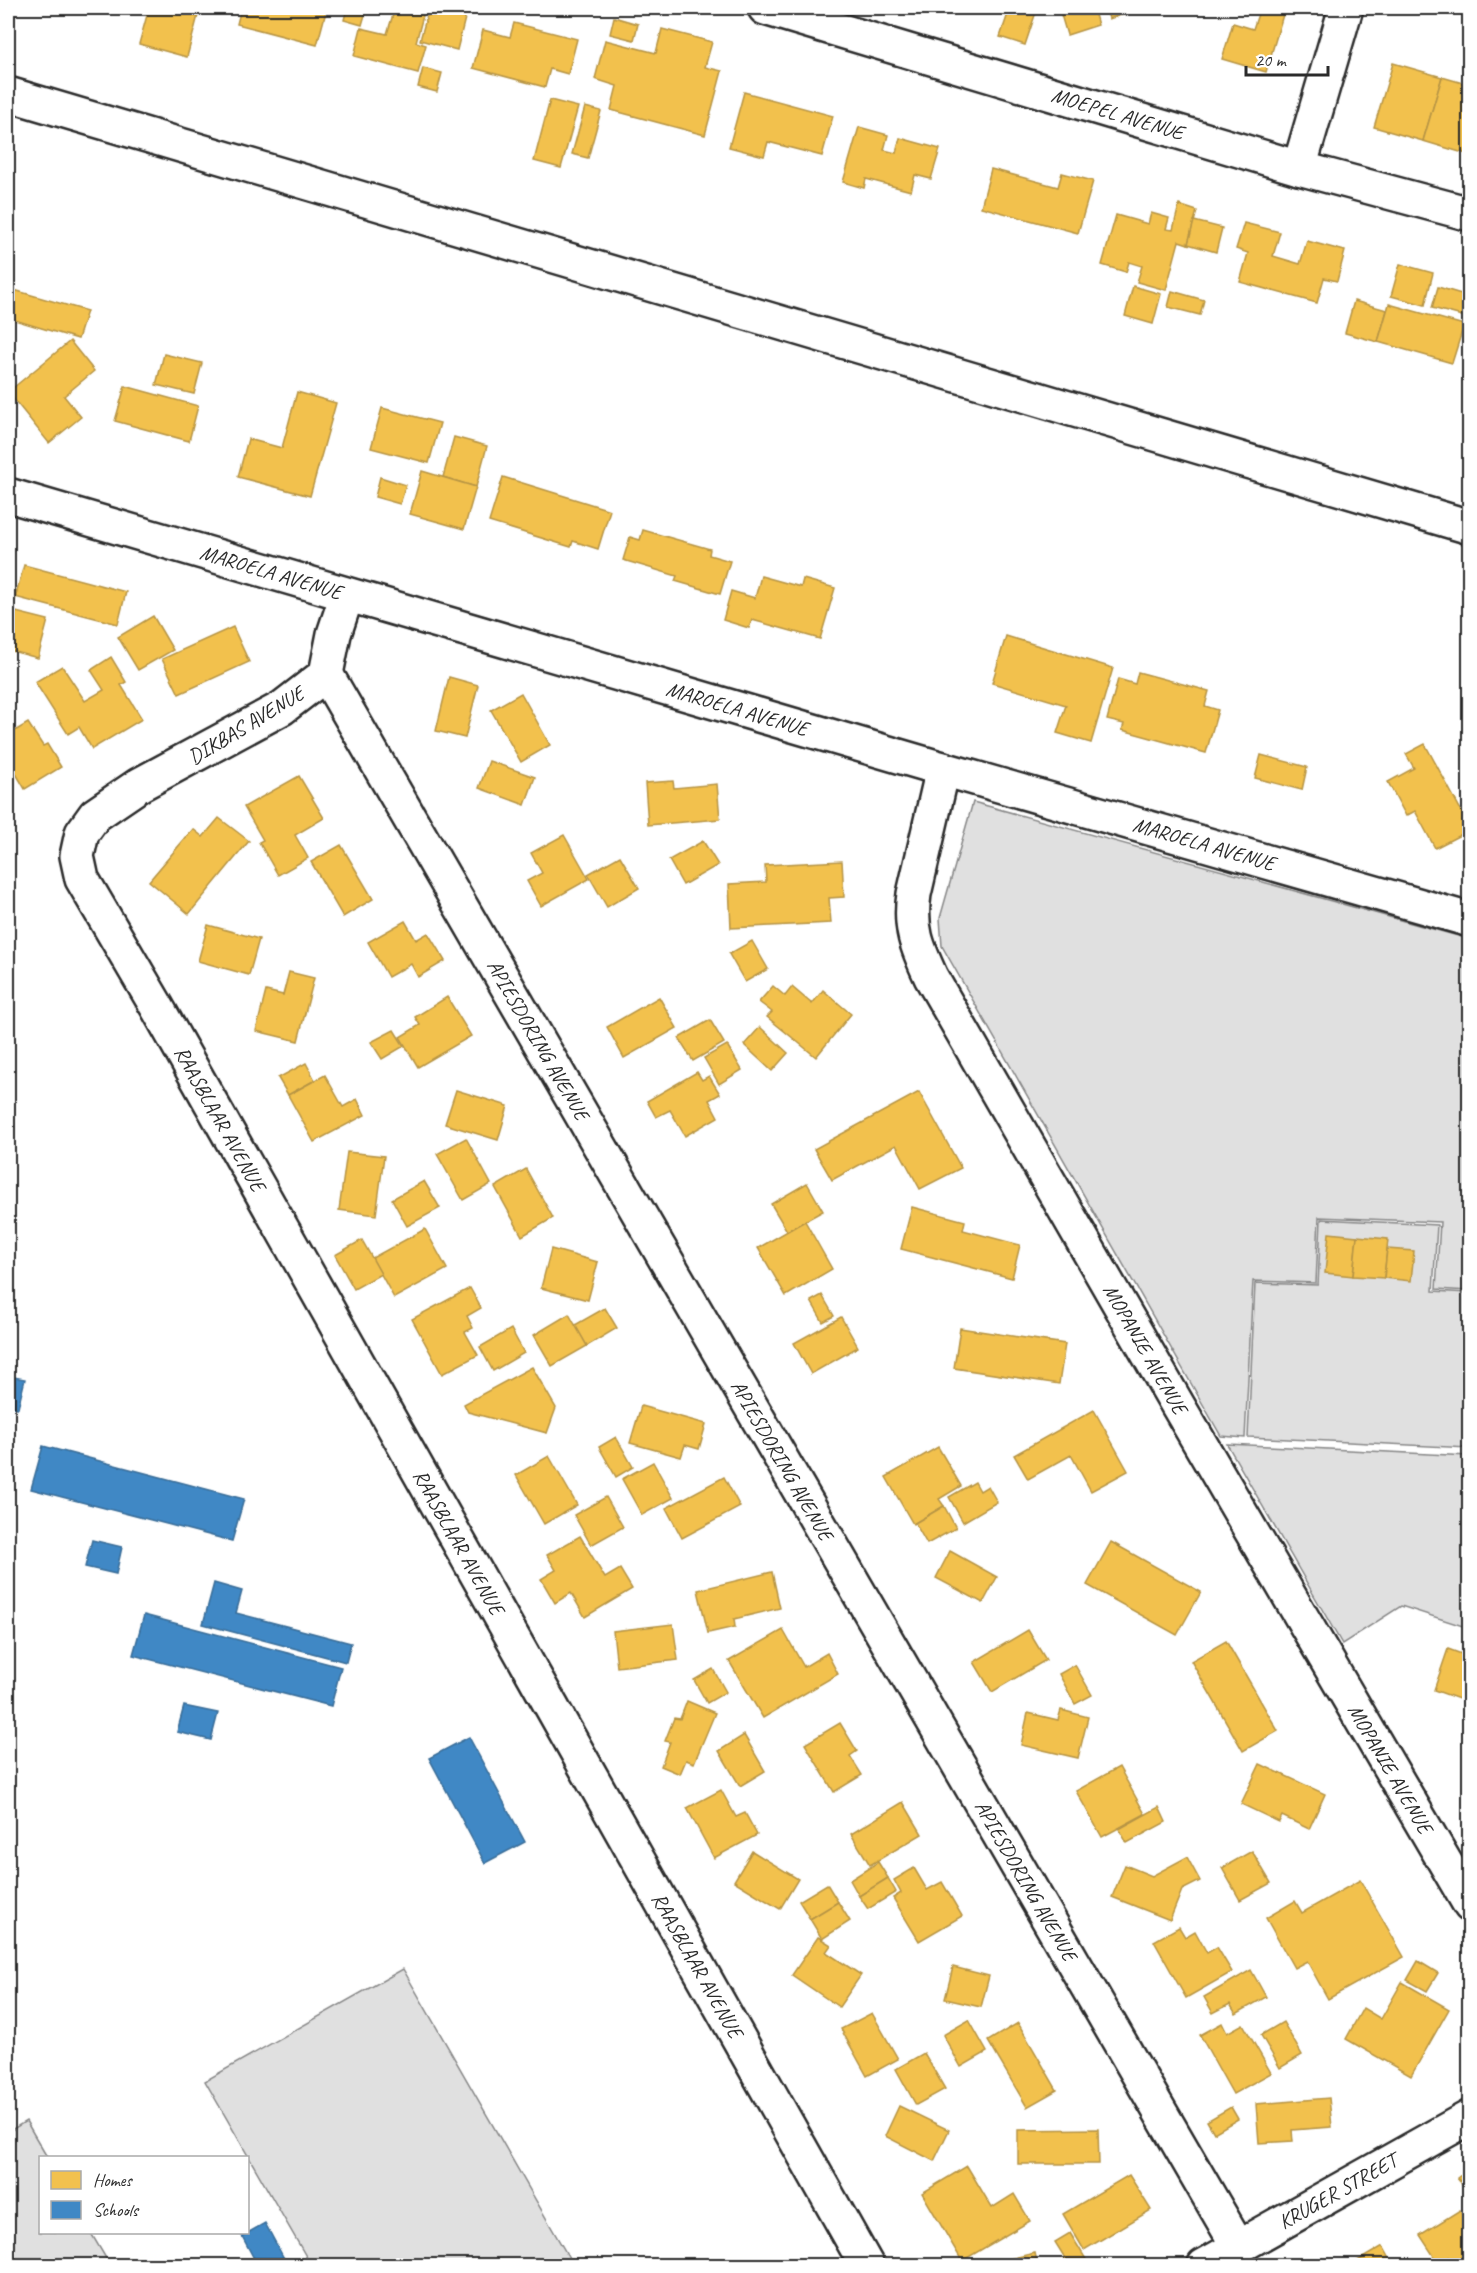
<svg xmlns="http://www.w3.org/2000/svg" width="1477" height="2273" font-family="Caveat,sans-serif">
  <rect width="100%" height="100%" fill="#fff"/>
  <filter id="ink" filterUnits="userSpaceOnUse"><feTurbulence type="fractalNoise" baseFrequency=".0167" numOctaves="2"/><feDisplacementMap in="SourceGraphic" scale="12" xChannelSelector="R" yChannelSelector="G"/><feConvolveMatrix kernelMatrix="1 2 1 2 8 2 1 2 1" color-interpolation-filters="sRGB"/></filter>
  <g filter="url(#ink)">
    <g fill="#e0e0e0" stroke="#868686" stroke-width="1.5">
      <polygon points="973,802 1469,939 1469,1291 1436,1289 1440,1222 1319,1217 1316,1283 1253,1281 1245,1438 1221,1436 942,946 940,918"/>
      <polygon points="1321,1219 1437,1225 1433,1291 1469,1293 1469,1448 1248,1437 1255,1283 1318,1285"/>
      <polygon points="1227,1444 1469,1456 1469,1628 1401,1606 1342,1644"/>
      <polygon points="403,1969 573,2265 311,2265 205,2081"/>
      <polygon points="26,2121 47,2157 40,2158 40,2232 91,2233 110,2265 8,2265 8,2132"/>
    </g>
    <g fill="#f2c14e" stroke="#b69444" stroke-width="1.5">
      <polygon points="149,8 200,8 187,57 139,44"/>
      <polygon points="241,8 327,8 317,45 237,24"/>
      <polygon points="347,8 367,8 362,25 344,20"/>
      <polygon points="395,8 425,8 416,42 426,45 418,73 354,56 361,28 387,34"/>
      <polygon points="429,8 456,8 467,10 457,50 420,40"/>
      <polygon points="1010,8 1021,8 1036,12 1025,45 1000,37"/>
      <polygon points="1059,8 1093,8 1098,25 1067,35"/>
      <polygon points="1106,8 1134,8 1135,10 1109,19"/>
      <polygon points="1260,8 1285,8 1266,72 1222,59 1233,23 1253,29"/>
      <polygon points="614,17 638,24 634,40 610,34"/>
      <polygon points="514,23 577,39 568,74 550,69 545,87 473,68 483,30 510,37"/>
      <polygon points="662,29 712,42 705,67 722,71 705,135 611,110 617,86 595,79 605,40 656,53"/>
      <polygon points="1393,63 1442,77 1423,141 1374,127"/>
      <polygon points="423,68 442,73 437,92 418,87"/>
      <polygon points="1442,77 1470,85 1470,155 1423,141"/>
      <polygon points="744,92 833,116 822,156 768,142 764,156 729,147"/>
      <polygon points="550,100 578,107 561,168 534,161"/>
      <polygon points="585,107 601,111 588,158 572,154"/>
      <polygon points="859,127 888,135 884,150 896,153 900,138 940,149 931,179 915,175 911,191 866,179 864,188 843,182"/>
      <polygon points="991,169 1058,187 1062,173 1093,181 1078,233 981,207"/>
      <polygon points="1179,205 1197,211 1188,244 1179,241 1166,290 1137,282 1142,266 1129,262 1126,272 1102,265 1116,215 1148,224 1151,213 1169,218 1166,229 1173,230"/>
      <polygon points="1194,221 1222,228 1216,252 1188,244"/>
      <polygon points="1244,223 1280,232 1273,256 1300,264 1307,241 1345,251 1337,281 1324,278 1317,303 1240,282 1248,253 1236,249"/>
      <polygon points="1400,264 1433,273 1425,305 1391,296"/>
      <polygon points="1133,286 1161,294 1153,324 1125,316"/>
      <polygon points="1438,287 1468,296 1462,316 1432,308"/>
      <polygon points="14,290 87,311 78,339 8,318"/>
      <polygon points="1172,291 1204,300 1200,315 1168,307"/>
      <polygon points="1354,301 1387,310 1378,342 1345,333"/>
      <polygon points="1389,304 1464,325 1452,363 1378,342"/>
      <polygon points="70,341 94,371 64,396 81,417 49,443 8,392"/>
      <polygon points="164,354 202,363 194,394 156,385"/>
      <polygon points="125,386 198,406 189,441 115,421"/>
      <polygon points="297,392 336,403 310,496 238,477 248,439 282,448"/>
      <polygon points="382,408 440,423 429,463 371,448"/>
      <polygon points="454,437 487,446 476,487 443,477"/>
      <polygon points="422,471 476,487 464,529 410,514"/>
      <polygon points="380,477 406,485 400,504 375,497"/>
      <polygon points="503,477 610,510 598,549 573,541 571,547 489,522"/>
      <polygon points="643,530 710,549 709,555 730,561 720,594 675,581 677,576 623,560 630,537 640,540"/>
      <polygon points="24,565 126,592 118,624 15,597"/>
      <polygon points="761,576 801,587 803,579 835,588 820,639 752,620 749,628 723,620 731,591 755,598"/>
      <polygon points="8,589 17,591 12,611 48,620 38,658 8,650"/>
      <polygon points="153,616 173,650 138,670 118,637"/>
      <polygon points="233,627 249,662 179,694 162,659"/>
      <polygon points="1006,636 1113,668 1091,743 1057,733 1066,705 992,683"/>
      <polygon points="111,657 126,682 121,685 142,719 92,749 79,727 68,734 35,682 62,666 85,701 104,690 91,670"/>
      <polygon points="1138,672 1209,691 1205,706 1218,710 1206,753 1122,730 1124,724 1107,720 1118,679 1135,684"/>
      <polygon points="449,677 478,685 465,738 436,731"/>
      <polygon points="521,693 550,745 521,762 491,710"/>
      <polygon points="28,723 43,746 47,744 61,767 25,789 8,760 8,735"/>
      <polygon points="1425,744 1470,827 1470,830 1435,848 1415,811 1406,816 1388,782 1414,768 1406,754"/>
      <polygon points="1261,755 1307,767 1302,790 1255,778"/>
      <polygon points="489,761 535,777 525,805 479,788"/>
      <polygon points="299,776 324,818 295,835 308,858 278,875 259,842 263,840 244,807"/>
      <polygon points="673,781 674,788 717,784 720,819 648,825 645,783"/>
      <polygon points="219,818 249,841 189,914 149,881 193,829 203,837"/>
      <polygon points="564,835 589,879 541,906 527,881 542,873 531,853"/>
      <polygon points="703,841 718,865 683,885 669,860"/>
      <polygon points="341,845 373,899 343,917 311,862"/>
      <polygon points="620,856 639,888 607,907 588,874"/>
      <polygon points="842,861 844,897 829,898 831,923 731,928 729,884 766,882 765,865"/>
      <polygon points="405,921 416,940 428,933 445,961 418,977 411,964 388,977 368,942"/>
      <polygon points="208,925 259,939 249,975 198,961"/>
      <polygon points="752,941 768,969 745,982 729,954"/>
      <polygon points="289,972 314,978 298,1041 256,1031 266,991 283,995"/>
      <polygon points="773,986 785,996 792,987 812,1004 823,990 851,1014 816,1057 767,1017 772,1012 759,1002"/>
      <polygon points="447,997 471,1036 418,1067 400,1037 420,1025 415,1017"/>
      <polygon points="659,997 677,1028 624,1058 607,1027"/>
      <polygon points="710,1020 724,1043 693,1061 679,1038"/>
      <polygon points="760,1027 788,1053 772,1071 744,1045"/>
      <polygon points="394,1030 404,1046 382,1059 371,1042"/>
      <polygon points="727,1045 742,1070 719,1084 704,1058"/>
      <polygon points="306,1063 315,1080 288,1095 278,1078"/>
      <polygon points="697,1072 702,1080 709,1076 720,1094 709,1100 718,1117 685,1136 670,1110 656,1117 647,1101"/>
      <polygon points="325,1075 343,1107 357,1099 365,1115 314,1142 288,1095"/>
      <polygon points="456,1090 508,1106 498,1140 445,1124"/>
      <polygon points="919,1092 961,1168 920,1189 896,1145 832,1180 814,1149"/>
      <polygon points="466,1138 491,1184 463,1200 437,1154"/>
      <polygon points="347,1152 384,1156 376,1215 339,1210"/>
      <polygon points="526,1169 553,1218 522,1236 495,1187"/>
      <polygon points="424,1181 440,1208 407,1226 392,1199"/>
      <polygon points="807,1183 823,1211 787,1231 771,1204"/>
      <polygon points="912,1207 965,1221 963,1230 1020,1245 1012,1278 901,1249"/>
      <polygon points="805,1221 832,1269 786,1296 758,1248"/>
      <polygon points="425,1229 447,1269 394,1298 372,1258"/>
      <polygon points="1329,1233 1357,1236 1353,1276 1325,1273"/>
      <polygon points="1357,1236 1388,1239 1384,1278 1353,1276"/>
      <polygon points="362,1240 381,1274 354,1289 335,1255"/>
      <polygon points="551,1249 598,1262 588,1300 541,1288"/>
      <polygon points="1387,1249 1414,1251 1411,1281 1384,1278"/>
      <polygon points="470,1288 481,1308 467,1316 473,1328 465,1332 478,1355 442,1374 412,1319"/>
      <polygon points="822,1295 834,1316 823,1322 811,1301"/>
      <polygon points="605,1308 617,1328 587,1346 575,1325"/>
      <polygon points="569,1314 587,1346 552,1366 534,1335"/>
      <polygon points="841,1317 858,1347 811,1374 794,1343"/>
      <polygon points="960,1328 1065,1344 1059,1384 954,1368"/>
      <polygon points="511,1329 524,1353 493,1371 480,1347"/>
      <polygon points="532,1367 556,1408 547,1433 468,1412 464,1404"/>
      <polygon points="641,1406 706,1424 699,1449 685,1445 681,1457 630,1443"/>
      <polygon points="1094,1410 1128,1471 1091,1491 1071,1455 1028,1479 1014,1455"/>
      <polygon points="616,1437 633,1467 616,1477 599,1447"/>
      <polygon points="938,1447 961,1486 939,1499 944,1506 913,1524 886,1477"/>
      <polygon points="549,1456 577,1505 544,1524 516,1475"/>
      <polygon points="653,1462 673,1498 642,1515 622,1479"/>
      <polygon points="724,1477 740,1507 682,1538 666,1508"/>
      <polygon points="975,1482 980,1491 988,1486 997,1502 963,1522 949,1497"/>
      <polygon points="606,1497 623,1527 591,1545 574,1515"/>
      <polygon points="944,1506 956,1528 927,1544 915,1523"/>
      <polygon points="580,1536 605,1578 620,1569 632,1589 585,1617 571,1593 555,1603 541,1579 556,1570 547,1555"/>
      <polygon points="1111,1542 1201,1592 1177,1635 1087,1585"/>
      <polygon points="950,1551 997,1577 983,1603 936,1578"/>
      <polygon points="772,1572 780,1608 734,1619 735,1627 708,1633 698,1590"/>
      <polygon points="673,1624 678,1660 617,1667 613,1631"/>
      <polygon points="783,1630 804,1667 827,1653 838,1674 763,1718 729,1661"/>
      <polygon points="1028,1630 1046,1660 992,1692 974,1662"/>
      <polygon points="1226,1641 1278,1731 1243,1751 1191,1661"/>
      <polygon points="1448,1649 1470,1657 1470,1703 1434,1690"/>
      <polygon points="1075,1665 1092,1695 1075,1704 1059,1674"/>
      <polygon points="713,1669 726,1692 707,1703 694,1680"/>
      <polygon points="687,1701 715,1713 694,1763 686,1760 680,1774 661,1766 670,1742 665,1741 674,1718 680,1719"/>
      <polygon points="1061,1710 1088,1717 1078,1758 1021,1745 1028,1713 1058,1720"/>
      <polygon points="840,1723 857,1751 850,1756 862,1775 834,1792 805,1744"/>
      <polygon points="744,1735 765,1771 740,1786 719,1751"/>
      <polygon points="1260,1764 1325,1794 1309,1829 1282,1816 1279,1822 1241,1804"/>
      <polygon points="1119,1767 1145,1814 1102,1837 1076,1791"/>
      <polygon points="721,1790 736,1817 745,1813 757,1835 714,1858 687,1808"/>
      <polygon points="903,1802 922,1834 870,1865 851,1834"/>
      <polygon points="1159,1807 1166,1822 1127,1843 1119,1829"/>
      <polygon points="752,1851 798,1879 780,1909 734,1881"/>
      <polygon points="1252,1851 1271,1883 1240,1900 1222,1868"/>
      <polygon points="1187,1857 1200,1881 1182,1890 1170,1920 1112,1897 1125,1865 1152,1876"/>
      <polygon points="878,1862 888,1878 859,1896 850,1880"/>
      <polygon points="914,1868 927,1890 942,1882 962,1916 919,1941 893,1898 901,1893 894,1880"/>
      <polygon points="888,1878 896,1892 868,1909 859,1896"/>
      <polygon points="1360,1880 1404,1957 1328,1999 1307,1961 1294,1968 1266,1918 1295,1901 1302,1913"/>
      <polygon points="827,1884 838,1902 810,1919 799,1901"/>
      <polygon points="838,1902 850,1921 822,1939 810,1919"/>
      <polygon points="1179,1927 1185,1937 1195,1931 1207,1953 1217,1947 1232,1972 1186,1998 1154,1941"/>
      <polygon points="818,1937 831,1945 826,1952 861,1975 839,2007 792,1975"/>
      <polygon points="1418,1961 1438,1973 1427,1991 1407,1980"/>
      <polygon points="953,1967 989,1976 981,2007 945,1999"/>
      <polygon points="1251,1970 1266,1997 1236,2014 1230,2004 1213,2013 1204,1997"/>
      <polygon points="1402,1982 1449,2009 1411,2076 1346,2039 1363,2008 1381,2019"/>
      <polygon points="872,2013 898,2059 867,2076 841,2029"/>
      <polygon points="969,2020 987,2052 961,2067 943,2035"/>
      <polygon points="1283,2022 1302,2055 1280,2068 1261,2035"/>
      <polygon points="1018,2023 1057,2090 1027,2107 988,2041"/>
      <polygon points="1222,2023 1227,2033 1243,2024 1271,2073 1233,2094 1200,2035"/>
      <polygon points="924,2053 945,2089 916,2105 896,2069"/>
      <polygon points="1329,2098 1332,2127 1292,2130 1293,2141 1259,2143 1256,2104"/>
      <polygon points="899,2106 949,2130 934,2161 885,2136"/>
      <polygon points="1231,2107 1238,2119 1214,2133 1207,2121"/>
      <polygon points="1098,2129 1099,2164 1018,2164 1018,2130"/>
      <polygon points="967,2166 992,2208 1014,2194 1030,2221 962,2261 922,2193"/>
      <polygon points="1470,2168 1470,2194 1457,2178"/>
      <polygon points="1129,2175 1151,2210 1084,2250 1063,2214"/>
      <polygon points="1460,2210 1470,2226 1470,2266 1455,2266 1449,2257 1439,2264 1420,2235"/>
      <polygon points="1070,2233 1090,2266 1070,2266 1055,2242"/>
      <polygon points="1383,2246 1394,2266 1349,2266"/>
      <polygon points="1035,2253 1038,2266 980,2266"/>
    </g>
    <g fill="#3f88c5" stroke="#396c97" stroke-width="1.5">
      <polygon points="8,1376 25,1379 18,1408 8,1406"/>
      <polygon points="43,1446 244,1499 232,1541 31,1489"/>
      <polygon points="92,1540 122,1547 116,1574 85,1567"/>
      <polygon points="214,1583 242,1591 236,1613 351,1643 346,1662 203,1624"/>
      <polygon points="144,1615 341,1667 331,1706 133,1655"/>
      <polygon points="184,1706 218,1713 211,1740 177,1732"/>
      <polygon points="469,1737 525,1842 485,1863 429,1758"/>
      <polygon points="265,2223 288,2266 258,2266 242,2236"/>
    </g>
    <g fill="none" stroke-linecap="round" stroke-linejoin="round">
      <g stroke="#2b2b2b" stroke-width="38">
        <g id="minor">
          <path id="s1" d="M765,8l534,160 171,46"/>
          <polyline points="1299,168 1346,8"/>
          <path id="s2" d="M8,495l935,274 527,151"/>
          <path id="s3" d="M347,595l-13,39 -8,40 -44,34 -143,77 -44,30 -13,18 -5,23 5,23 75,128 710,1259"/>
          <path id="s4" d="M326,674l912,1572"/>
          <path id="s5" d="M943,769l-29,125c-5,34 3,53 17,83l246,427 293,501"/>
          <path id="s6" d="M1204,2266l266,-149"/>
        </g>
      </g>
      <g stroke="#2b2b2b" stroke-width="38">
        <polyline id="trunk" points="8,94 1470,527"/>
      </g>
      <use href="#minor" stroke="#fff" stroke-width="33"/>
      <use href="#trunk" stroke="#fff" stroke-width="33"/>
    </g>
  </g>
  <g text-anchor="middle" stroke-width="6" stroke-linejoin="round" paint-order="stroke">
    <g font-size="21" fill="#2b2b2b" stroke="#fff">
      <text dy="7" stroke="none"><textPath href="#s1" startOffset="368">MOEPEL AVENUE</textPath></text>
      <text dy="7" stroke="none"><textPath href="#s2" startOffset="274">MAROELA AVENUE</textPath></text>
      <text dy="7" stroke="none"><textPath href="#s2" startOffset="760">MAROELA AVENUE</textPath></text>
      <text transform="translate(246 725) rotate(-31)" y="7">DIKBAS AVENUE</text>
      <text dy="7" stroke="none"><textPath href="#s2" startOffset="1246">MAROELA AVENUE</textPath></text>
      <text dy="7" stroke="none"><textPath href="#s4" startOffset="423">APIESDORING AVENUE</textPath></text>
      <text dy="7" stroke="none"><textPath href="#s3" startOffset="699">RAASBLAAR AVENUE</textPath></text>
      <text dy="7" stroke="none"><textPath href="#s5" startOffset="644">MOPANIE AVENUE</textPath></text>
      <text dy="7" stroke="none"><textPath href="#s4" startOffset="909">APIESDORING AVENUE</textPath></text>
      <text dy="7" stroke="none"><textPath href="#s3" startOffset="1185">RAASBLAAR AVENUE</textPath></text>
      <text dy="7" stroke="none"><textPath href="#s5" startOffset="1130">MOPANIE AVENUE</textPath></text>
      <text dy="7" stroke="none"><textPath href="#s4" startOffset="1395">APIESDORING AVENUE</textPath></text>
      <text dy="7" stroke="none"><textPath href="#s3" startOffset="1671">RAASBLAAR AVENUE</textPath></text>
      <text dy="7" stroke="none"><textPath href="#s6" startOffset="153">KRUGER STREET</textPath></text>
    </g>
  </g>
  <rect width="1477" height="2273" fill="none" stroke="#fff" stroke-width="30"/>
  <rect x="15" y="15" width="1447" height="2243" fill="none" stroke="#2b2b2b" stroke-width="2" filter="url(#ink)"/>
  <rect x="39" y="2156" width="210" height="78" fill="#ffffff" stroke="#aaaaaa" stroke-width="1.5"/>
  <rect x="51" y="2171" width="30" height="18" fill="#f2c14e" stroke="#aaaaaa" stroke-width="1.5"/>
  <text x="93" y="2186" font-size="18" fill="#2b2b2b">Homes</text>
  <rect x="51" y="2201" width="30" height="18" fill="#3f88c5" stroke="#aaaaaa" stroke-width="1.5"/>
  <text x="93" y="2216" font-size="18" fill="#2b2b2b">Schools</text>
  <path d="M1246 66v9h82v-9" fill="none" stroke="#2b2b2b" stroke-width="3"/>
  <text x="1255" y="66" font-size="18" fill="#2b2b2b" stroke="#ffffff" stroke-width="4.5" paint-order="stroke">20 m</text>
</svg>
